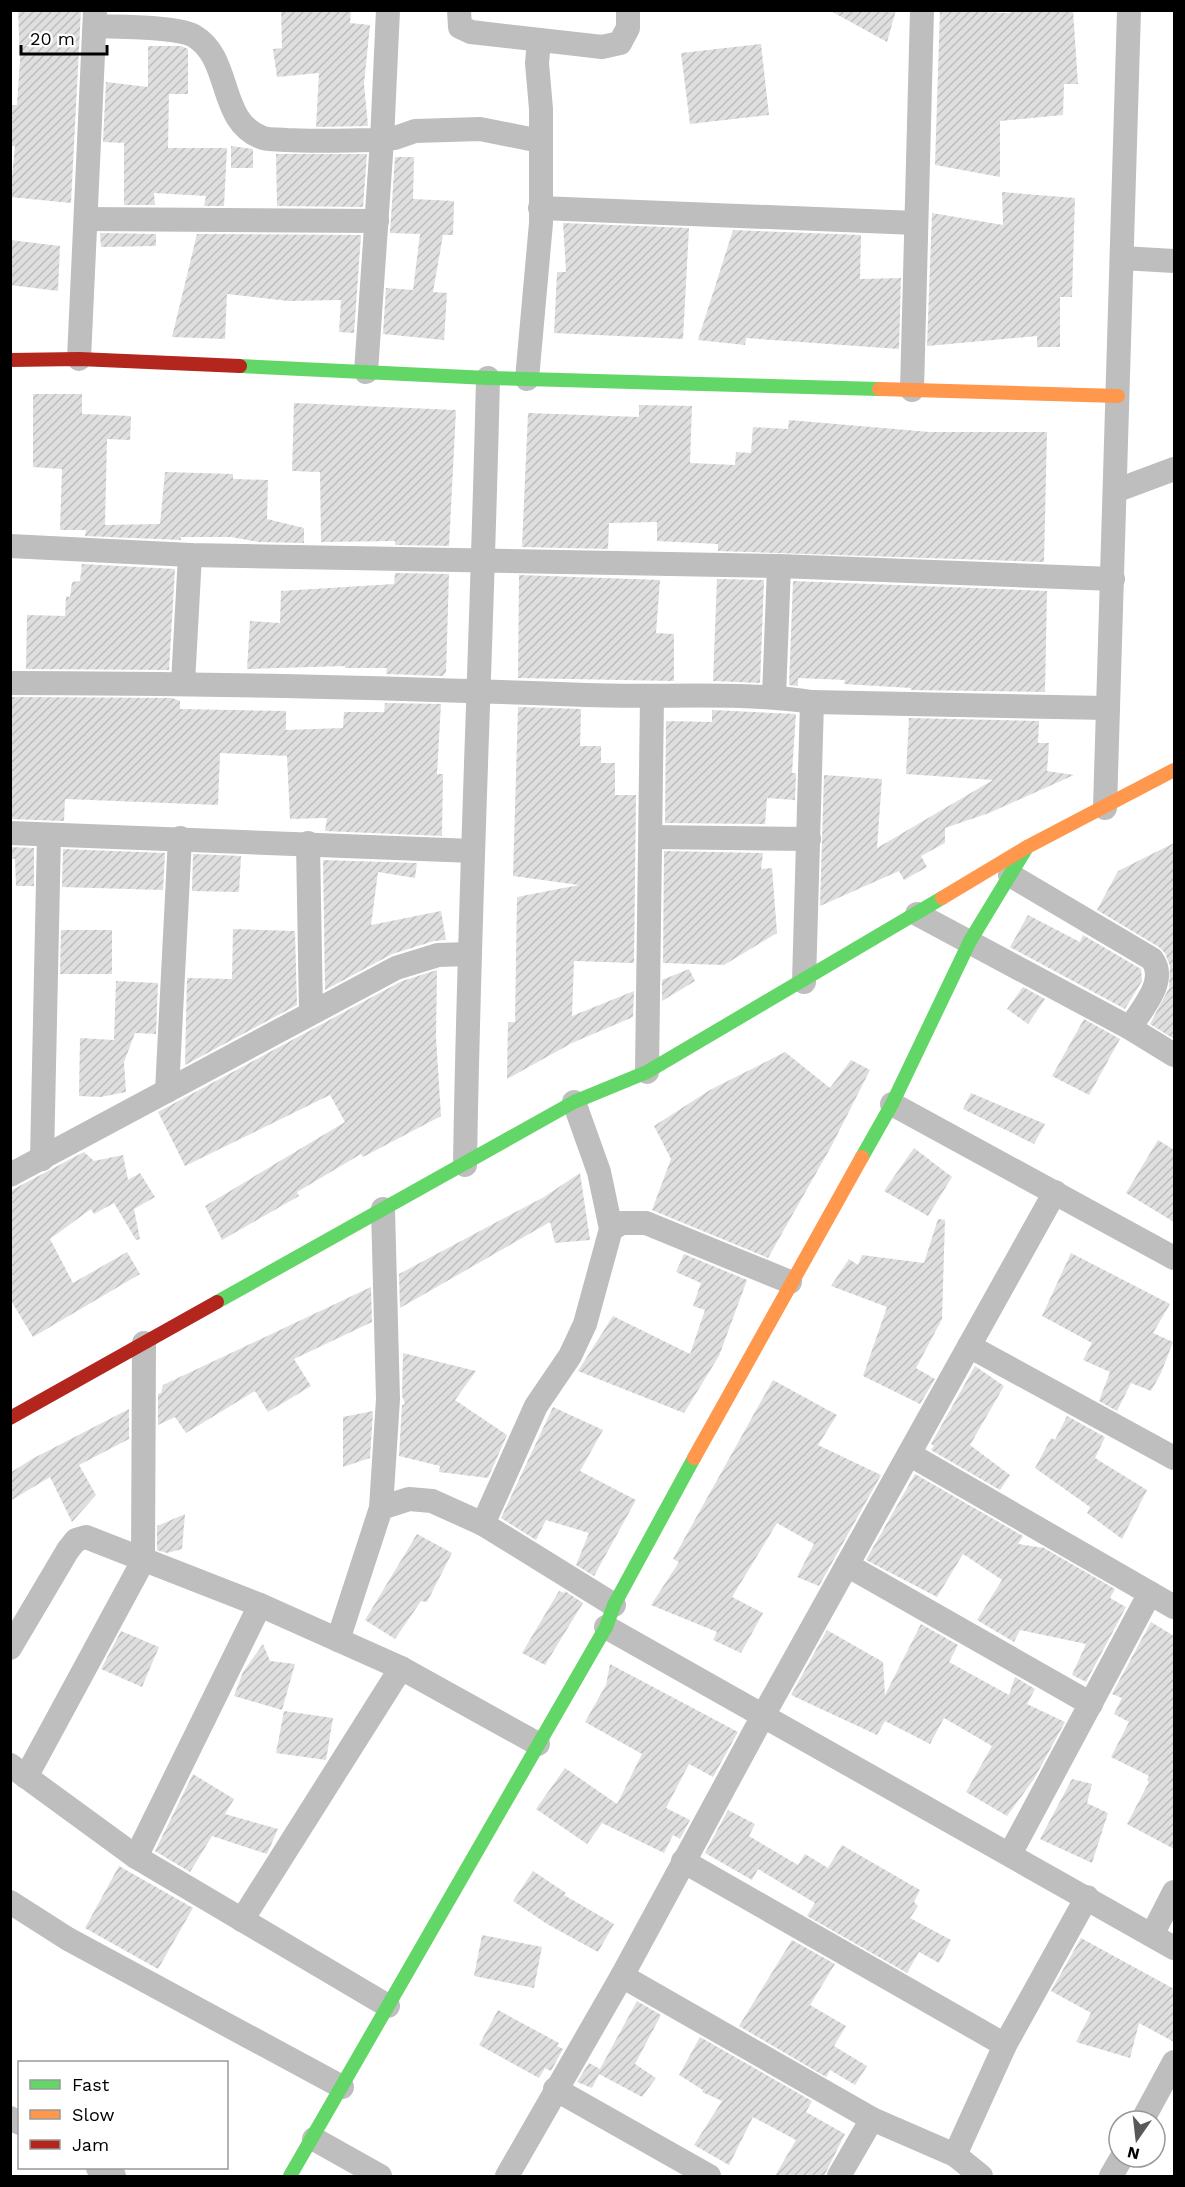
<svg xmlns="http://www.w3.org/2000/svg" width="1185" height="2187" font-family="'Work Sans',sans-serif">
  <defs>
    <pattern id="building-hatch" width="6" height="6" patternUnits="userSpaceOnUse" patternTransform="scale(1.5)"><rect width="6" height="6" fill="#dfdfdf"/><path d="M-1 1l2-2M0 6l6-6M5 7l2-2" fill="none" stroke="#bebebe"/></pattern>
  </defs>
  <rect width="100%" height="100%" fill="#fff"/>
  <g fill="url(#building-hatch)">
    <polygon points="18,10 81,10 71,203 10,197 15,146 10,146 10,105 17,105 20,60"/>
    <polygon points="281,10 351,10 350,23 370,25 364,84 368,126 316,127 319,73 277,77 273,49 282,48"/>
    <polygon points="829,10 896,10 887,42"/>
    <polygon points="940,10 1010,13 1010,10 1073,10 1078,84 1064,84 1063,115 1000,121 1000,177 935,165"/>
    <polygon points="761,44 769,115 690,124 681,53"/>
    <polygon points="148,46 181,46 188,49 188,94 169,94 168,148 227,148 224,206 204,206 206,196 154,193 155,205 124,205 124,143 103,142 106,82 148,87"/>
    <polygon points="231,146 253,149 253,168 231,168"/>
    <polygon points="276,154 367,154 363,207 277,206"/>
    <polygon points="395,157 414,157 413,199 454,201 453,235 443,235 433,292 447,293 444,340 383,334 386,288 413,290 420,234 390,233"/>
    <polygon points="1002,192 1075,198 1072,297 1060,297 1060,347 1037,347 1037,336 927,346 932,213 1003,225"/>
    <polygon points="563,223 689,228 683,339 554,333 557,272 566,272"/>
    <polygon points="733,230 861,235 860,279 901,278 899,349 746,338 745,345 698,340"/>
    <polygon points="100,233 156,234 156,246 101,247"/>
    <polygon points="197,234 361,235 354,333 339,332 341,300 288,301 227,294 225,339 172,337"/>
    <polygon points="10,240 60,246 58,291 10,285"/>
    <polygon points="33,394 82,394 82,414 131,416 130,440 107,439 105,525 160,524 165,472 233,474 233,479 268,480 267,519 304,528 304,543 259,542 231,537 181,537 181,540 85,536 86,530 60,530 62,469 33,467"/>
    <polygon points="294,403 456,410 449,546 395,545 395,541 321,542 320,472 292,471"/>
    <polygon points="639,405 692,406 690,463 735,465 736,452 751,453 753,427 788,429 789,420 930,432 1047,432 1044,562 718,551 718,544 657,541 657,522 609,523 608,549 522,547 528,413 639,417"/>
    <polygon points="82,564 175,569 169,670 26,669 27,615 65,616 66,596 70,597 72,582 80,581"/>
    <polygon points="395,573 449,574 446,672 443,676 386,674 387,668 345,668 345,666 247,669 250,621 280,623 281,591 394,584"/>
    <polygon points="519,575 660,580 656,633 674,634 674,681 518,678"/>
    <polygon points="717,579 764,580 760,683 713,681"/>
    <polygon points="793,581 1047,591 1045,692 911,690 911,688 844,684 845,680 798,678 798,686 789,685"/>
    <polygon points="10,697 172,698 180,701 180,709 286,711 286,730 343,728 344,712 384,712 385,703 441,704 437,774 443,774 442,836 325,831 327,818 290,819 287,756 220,753 218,805 65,799 64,821 10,819"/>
    <polygon points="518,707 581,709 580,746 601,746 601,763 615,763 615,795 636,795 634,963 574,961 572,1016 634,991 633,1017 572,1043 507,1079 508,1022 515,1022 517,897 579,885 513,876"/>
    <polygon points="712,710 796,714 792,773 796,773 795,800 767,798 765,824 665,823 666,721 712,722"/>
    <polygon points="909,718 1039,721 1038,743 1049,743 1047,771 1074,775 989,813 945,828 945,843 921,856 927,867 904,880 899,871 820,906 824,775 882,779 877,848 993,780 906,774"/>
    <polygon points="1174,843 1174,1039 1150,1024 1169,988 1170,966 1165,953 1159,947 1097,910 1118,871"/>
    <polygon points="10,847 34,848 34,886 16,886 15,859 10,859"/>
    <polygon points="63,849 165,853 163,890 62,887"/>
    <polygon points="664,851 763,853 761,869 772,868 777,933 724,965 663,963"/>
    <polygon points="193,854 241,856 239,892 192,891"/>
    <polygon points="323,860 417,863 415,878 378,872 371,925 441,911 446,940 434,941 392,954 325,990"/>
    <polygon points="1028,915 1080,942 1083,935 1141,969 1142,981 1125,1009 1010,947"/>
    <polygon points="233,929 295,931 297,1005 185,1065 187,978 232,979"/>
    <polygon points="61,930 112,930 112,974 60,974"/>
    <polygon points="689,969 695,981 662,1001 662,980"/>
    <polygon points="437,970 436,1037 441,1116 363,1157 361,1154 297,1192 299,1196 222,1240 205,1206 345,1122 330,1095 185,1166 158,1112 402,981"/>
    <polygon points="116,981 158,983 156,1034 135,1033 124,1062 126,1092 101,1097 79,1096 80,1038 114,1040"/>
    <polygon points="1023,987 1045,999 1028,1024 1007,1009"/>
    <polygon points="1084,1019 1120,1039 1089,1095 1052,1076"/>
    <polygon points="785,1052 830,1088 851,1060 870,1070 832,1145 768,1258 652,1210 671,1159 654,1126 710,1090"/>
    <polygon points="971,1093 1045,1124 1034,1144 963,1109"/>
    <polygon points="1158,1140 1174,1150 1174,1222 1126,1193"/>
    <polygon points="914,1148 952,1177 928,1216 884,1191"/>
    <polygon points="84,1152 94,1161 123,1155 128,1180 140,1173 155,1197 134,1209 140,1239 136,1240 114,1203 94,1214 91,1209 50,1239 73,1283 127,1252 140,1274 33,1337 10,1299 10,1191"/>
    <polygon points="580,1173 590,1240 555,1243 550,1222 400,1308 399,1274 544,1197"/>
    <polygon points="938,1219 945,1220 942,1319 916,1368 935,1379 920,1404 863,1376 887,1307 831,1286 849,1259 858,1265 862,1255 924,1263"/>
    <polygon points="1071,1253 1170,1304 1153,1333 1173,1342 1161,1373 1151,1391 1131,1383 1117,1411 1099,1401 1110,1372 1083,1360 1092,1343 1042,1316"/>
    <polygon points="684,1254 747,1280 719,1356 684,1413 578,1371 613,1316 690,1354 705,1310 693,1306 701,1283 676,1272"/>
    <polygon points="371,1287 372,1322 294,1359 311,1386 268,1412 255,1391 186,1433 175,1417 158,1425 158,1394 161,1393 163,1385"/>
    <polygon points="403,1353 476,1371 455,1400 507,1435 488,1478 439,1472 440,1466 399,1456 402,1405 405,1404 402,1396"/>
    <polygon points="975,1366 1004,1386 970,1445 1010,1475 1000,1490 931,1450 934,1446 931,1444"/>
    <polygon points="773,1380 837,1415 818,1445 881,1475 819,1586 797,1577 814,1544 777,1523 732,1597 763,1613 741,1653 713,1640 717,1632 651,1605 679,1562 673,1559"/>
    <polygon points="553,1407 603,1430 580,1471 636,1500 594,1576 576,1565 589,1533 546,1520 536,1540 501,1518"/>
    <polygon points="129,1409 129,1439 79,1465 96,1495 72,1522 50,1477 10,1501 10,1473 32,1459"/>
    <polygon points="373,1411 370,1458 343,1467 343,1417"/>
    <polygon points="1067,1416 1105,1437 1095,1458 1147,1490 1122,1539 1087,1513 1090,1507 1035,1468 1051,1438 1055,1440"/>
    <polygon points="915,1474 1023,1536 1018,1544 1044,1548 1115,1589 1110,1598 1126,1607 1086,1682 1072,1675 1086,1644 1020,1630 1014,1642 977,1620 1002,1580 963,1554 937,1597 866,1560"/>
    <polygon points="185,1514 182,1549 167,1553 157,1550 157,1526"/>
    <polygon points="417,1534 452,1553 427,1602 421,1601 395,1639 365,1620"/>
    <polygon points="559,1591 564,1593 565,1591 583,1603 545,1665 522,1653"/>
    <polygon points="1151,1622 1174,1636 1174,1849 1127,1824 1149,1782 1147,1780 1149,1776 1111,1757 1129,1722 1114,1714 1122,1698 1112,1694"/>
    <polygon points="921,1624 958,1645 949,1662 1009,1695 1015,1677 1035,1689 1027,1704 1065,1722 1034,1779 1007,1816 966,1792 992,1746 944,1718 930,1744 885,1721 877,1735 791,1695 827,1630 883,1662 885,1695"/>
    <polygon points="121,1631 159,1647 142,1687 101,1669"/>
    <polygon points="263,1644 270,1661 295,1664 282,1710 234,1696 243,1672"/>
    <polygon points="610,1664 738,1732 713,1777 689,1764 666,1808 690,1820 680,1839 673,1835 664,1853 602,1823 587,1844 536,1809 565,1768 617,1804 642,1754 585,1722 606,1685"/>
    <polygon points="284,1711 333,1718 326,1760 276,1753"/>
    <polygon points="193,1774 234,1799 225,1814 278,1829 267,1854 212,1836 190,1872 155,1851"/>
    <polygon points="1072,1779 1092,1784 1087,1803 1108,1813 1092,1863 1040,1839"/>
    <polygon points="728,1810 755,1824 749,1836 798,1865 805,1854 828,1868 842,1845 920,1890 914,1902 918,1906 910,1918 951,1940 939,1963 919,1952 907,1973 807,1916 815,1903 758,1869 752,1880 705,1853"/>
    <polygon points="119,1866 193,1908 158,1969 85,1928"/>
    <polygon points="533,1871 566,1893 564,1895 614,1924 598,1952 547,1924 513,1901"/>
    <polygon points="482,1935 542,1947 534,1988 474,1976"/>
    <polygon points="1081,1938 1174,1989 1174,2042 1139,2023 1130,2058 1076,2042 1091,2013 1051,1991"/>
    <polygon points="792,1940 835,1964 810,2005 846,2026 834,2046 867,2066 855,2085 830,2070 826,2077 739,2026"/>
    <polygon points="637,2001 661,2015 635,2064 656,2078 642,2097 599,2074 592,2088 577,2082 589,2063 600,2069"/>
    <polygon points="498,2010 559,2043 557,2046 563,2049 551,2071 545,2068 539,2078 479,2045"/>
    <polygon points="700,2037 812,2101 806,2112 845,2134 824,2176 775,2176 796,2140 753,2117 729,2165 694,2145 722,2101 702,2092 703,2090 679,2075"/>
  </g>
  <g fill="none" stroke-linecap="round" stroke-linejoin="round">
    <g stroke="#bebebe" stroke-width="24">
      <polyline points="459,10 460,27 471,32 602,47 620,43 628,28 628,10"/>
      <path d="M95,26c22,1 82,0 99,10 39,23 23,86 69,102 7,2 16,1 23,2 32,2 64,0 96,0l6,-130"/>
      <polyline points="540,208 916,223"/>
      <polyline points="86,219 377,221"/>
      <polyline points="1122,258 1174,261"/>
      <polyline points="79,359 95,11"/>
      <polyline points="366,372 382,140 395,138 415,131 480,129 540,141"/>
      <polyline points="527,379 541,223 541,109 537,63 539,40"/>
      <polyline points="912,390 922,10"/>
      <polyline points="1115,491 1174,469"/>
      <polyline points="10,546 190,555 779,566 1113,579"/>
      <path d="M10,683c192,0 384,5 576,12 75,3 152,-4 226,7l295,6"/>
      <polyline points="183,683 190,555"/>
      <polyline points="774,696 779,566"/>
      <polyline points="1105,808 1129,10"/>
      <polyline points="10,833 473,851"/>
      <polyline points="651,837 809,839"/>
      <polyline points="308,843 311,1012"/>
      <path d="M1010,875l142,84c16,22 -10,49 -22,69"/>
      <polyline points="917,914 1130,1028 1174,1055"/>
      <polyline points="804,982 812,702"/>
      <polyline points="647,1072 652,697"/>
      <polyline points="167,1091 180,838"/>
      <polyline points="574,1102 599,1172 611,1229 585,1324 570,1356 536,1406 483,1524 614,1605"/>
      <polyline points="892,1104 1174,1258"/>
      <polyline points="42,1159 49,835"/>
      <path d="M465,1165c4,-263 17,-525 23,-787"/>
      <polyline points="10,1175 396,968 438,955 468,954"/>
      <polyline points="611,1229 622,1223 646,1223 790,1282"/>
      <polyline points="969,1346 1174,1458"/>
      <polyline points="909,1454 1174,1607"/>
      <polyline points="381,1508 388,1399 383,1209"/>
      <polyline points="847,1565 1091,1704"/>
      <polyline points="606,1627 1174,1948"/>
      <polyline points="338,1640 381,1508 409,1499 432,1501 483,1524"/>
      <polyline points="10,1648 68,1550 76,1540 86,1537 260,1605 401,1668 538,1744"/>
      <polyline points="10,1765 136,1857 388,2006"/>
      <polyline points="26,1777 143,1561 144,1343"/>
      <polyline points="1010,1854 1150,1593"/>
      <polyline points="136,1857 260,1605"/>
      <polyline points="683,1861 1005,2045"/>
      <polyline points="10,1902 68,1939 342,2087"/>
      <polyline points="242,1920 401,1668"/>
      <polyline points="1152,1935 1174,1892"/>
      <polyline points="622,1976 872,2119 955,2155 981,2176"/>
      <polyline points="555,2089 709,2176"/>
      <polyline points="10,2118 20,2123"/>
      <polyline points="1142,2121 1174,2062"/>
      <polyline points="314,2139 380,2176"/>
      <polyline points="955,2155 1005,2045 1087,1897"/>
      <polyline points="98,2168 114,2176"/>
      <polyline points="507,2176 622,1976 764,1714 1055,1192"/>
      <polyline points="839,2176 872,2119"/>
      <polyline points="1111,2176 1122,2157"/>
    </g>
    <g stroke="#63d668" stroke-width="14">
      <polyline points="240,366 488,378 879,389"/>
      <polyline points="862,1157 892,1104 970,941 1027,847"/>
      <polyline points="217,1302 574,1102 647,1072 942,898"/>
      <polyline points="290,2176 606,1627 614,1605 694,1458"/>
    </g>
    <g stroke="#ff974d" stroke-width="14">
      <polyline points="879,389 1118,396"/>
      <polyline points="942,898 1027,847 1174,770"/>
      <polyline points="694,1458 862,1157"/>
    </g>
    <g stroke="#b3261e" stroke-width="14">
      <polyline points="10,360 79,359 240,366"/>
      <polyline points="10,1418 217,1302"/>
    </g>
  </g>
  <rect width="1185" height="2187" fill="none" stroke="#000000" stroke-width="24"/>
  <rect x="18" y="2061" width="210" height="108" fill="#ffffff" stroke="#999999" stroke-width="1.5"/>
  <rect x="30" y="2080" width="30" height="9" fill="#63d668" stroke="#999999" stroke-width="1.5"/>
  <text x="72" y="2091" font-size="18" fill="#000000">Fast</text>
  <rect x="30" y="2110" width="30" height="9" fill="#ff974d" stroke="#999999" stroke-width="1.5"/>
  <text x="72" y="2121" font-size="18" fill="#000000">Slow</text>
  <rect x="30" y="2140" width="30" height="9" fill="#b3261e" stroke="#999999" stroke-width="1.5"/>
  <text x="72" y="2151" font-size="18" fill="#000000">Jam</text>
  <g transform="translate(1137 2139) rotate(194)"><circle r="28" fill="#ffffff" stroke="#999999" stroke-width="1.5"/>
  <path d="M0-4.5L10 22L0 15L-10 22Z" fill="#595959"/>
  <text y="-9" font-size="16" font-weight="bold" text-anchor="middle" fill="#000000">N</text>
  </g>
  <path d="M21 45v9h86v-9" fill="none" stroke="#000000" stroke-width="3"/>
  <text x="30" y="45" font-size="18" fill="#000000" stroke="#ffffff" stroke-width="4.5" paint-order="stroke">20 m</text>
</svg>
